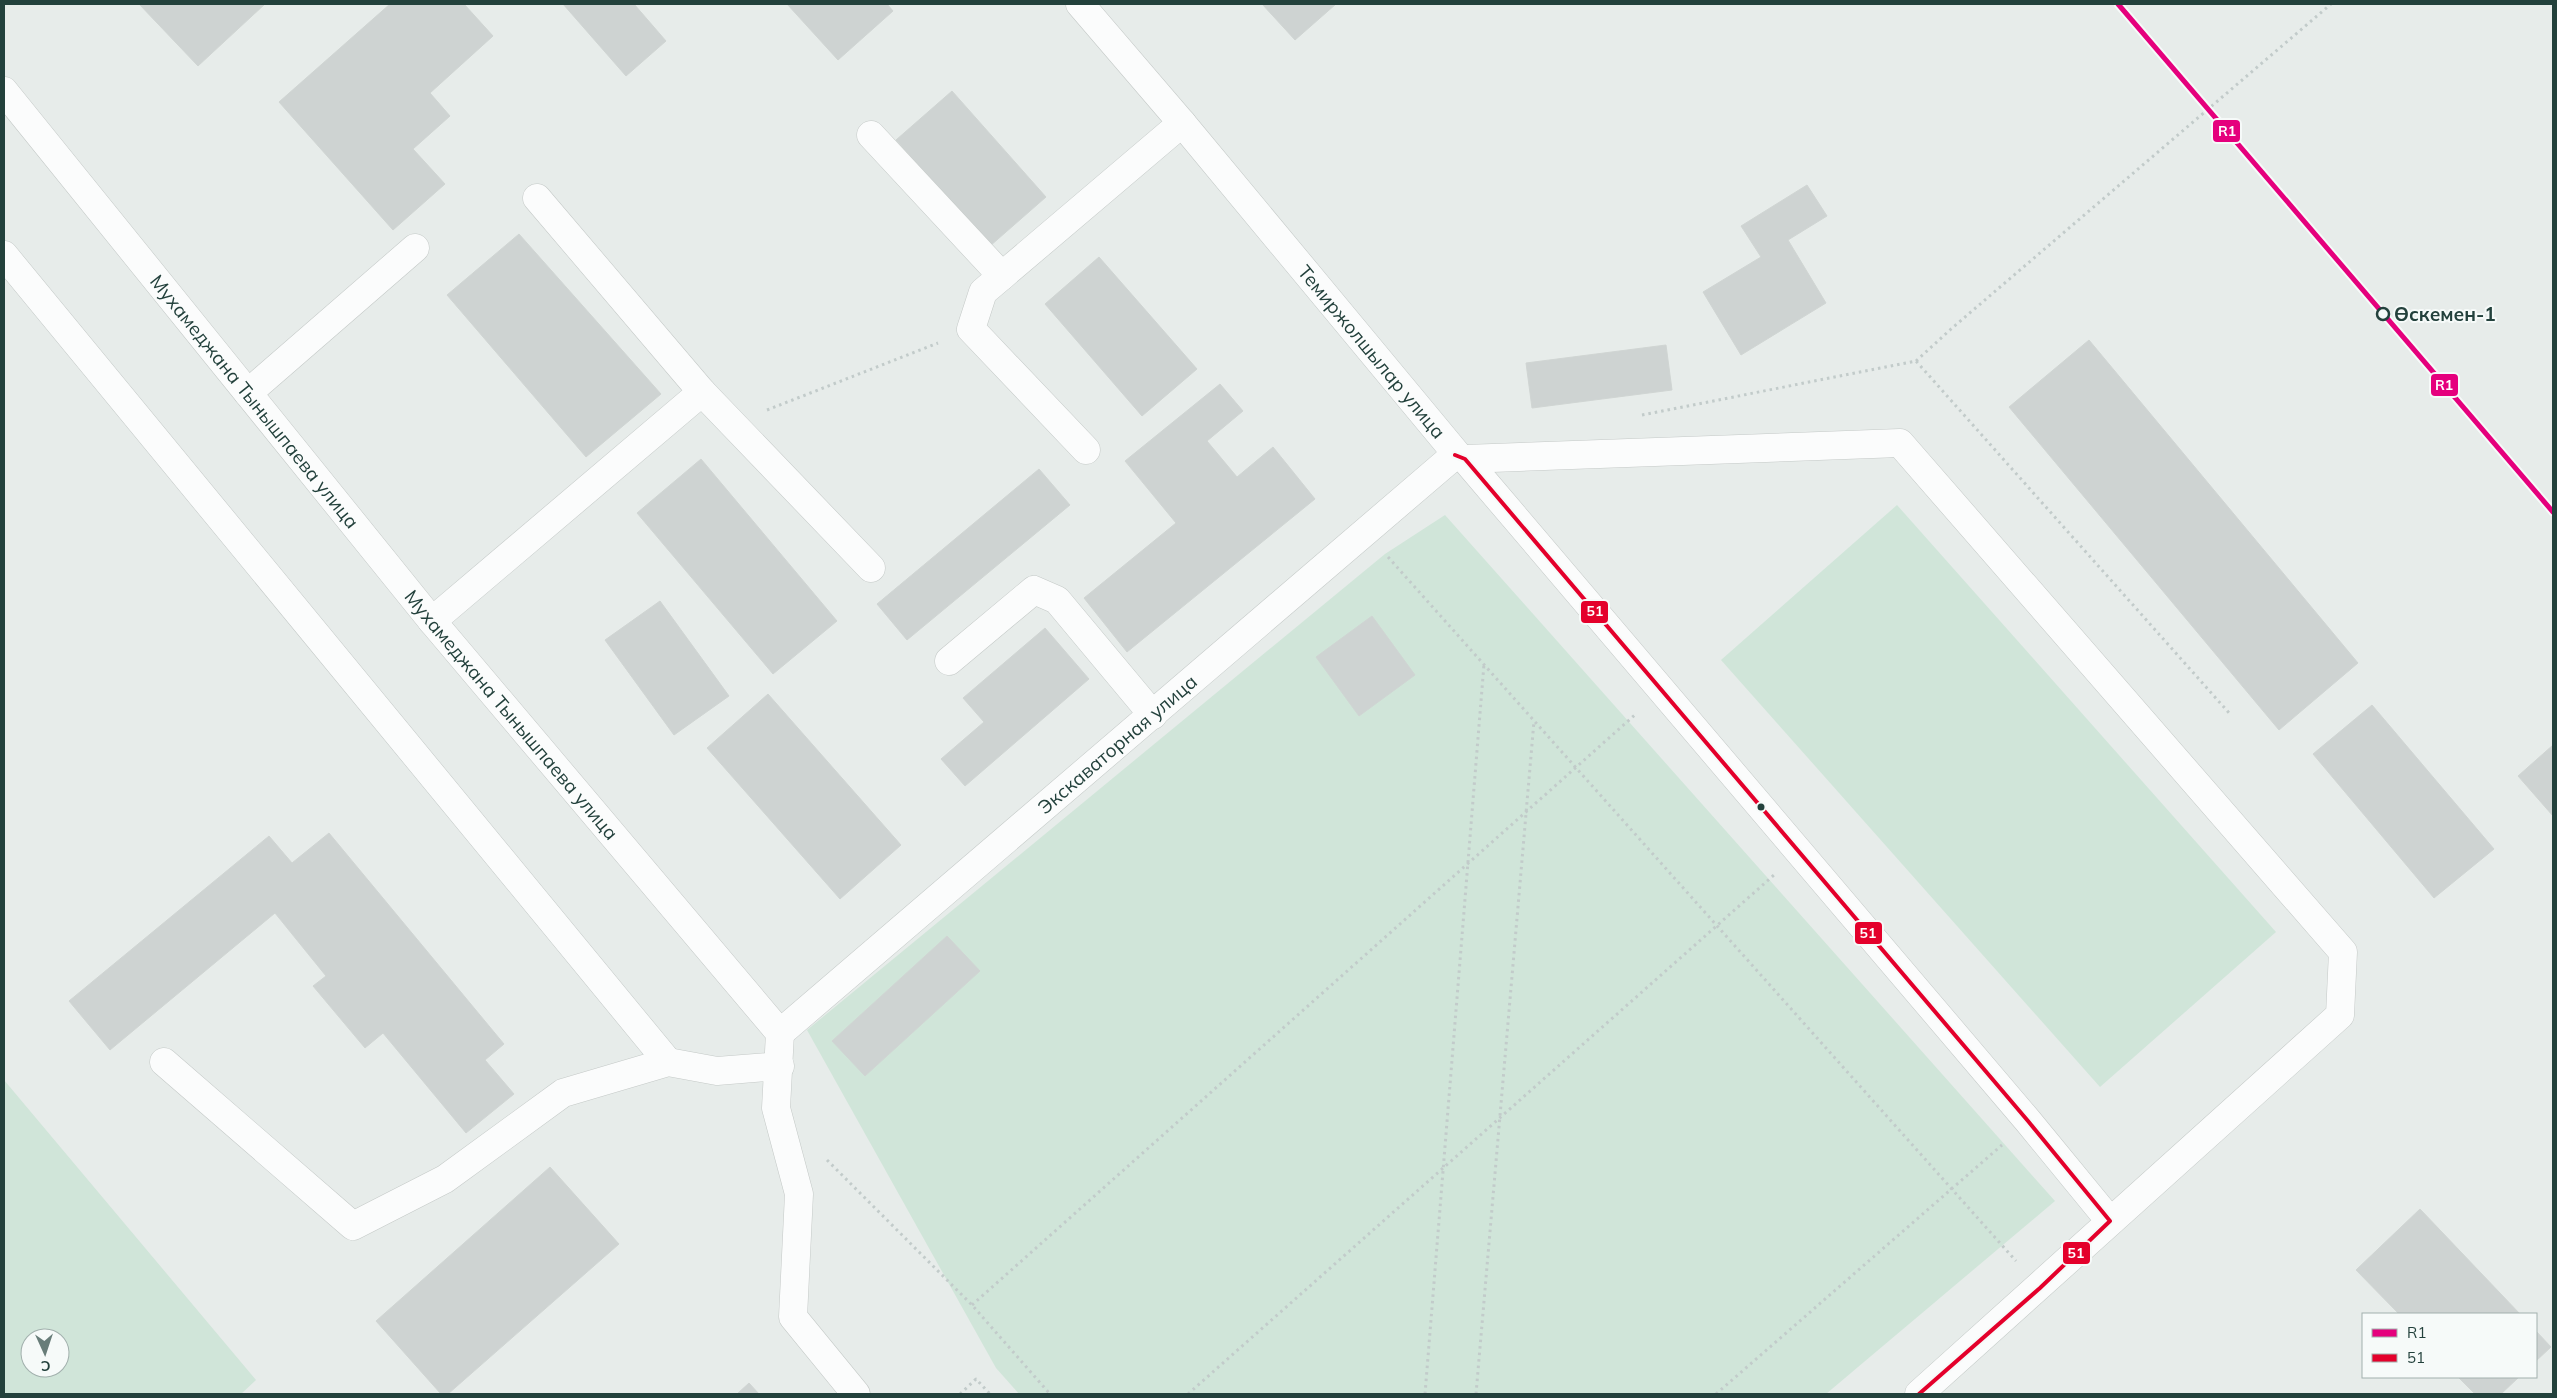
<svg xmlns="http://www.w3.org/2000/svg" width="2557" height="1398" font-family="Mulish,sans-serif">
  <rect width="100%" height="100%" fill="#e7ecea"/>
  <g fill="#d0e5d9" fill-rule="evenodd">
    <polygon points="1897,505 2276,932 2100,1087 1721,660"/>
    <polygon points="1445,515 2055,1201 1826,1394 1019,1394 996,1368 807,1030 1385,554"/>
    <path d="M4,1080l252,300 -15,14h-237zM30,1338h30v30h-30z"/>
  </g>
  <g fill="#ced3d2" stroke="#d0d5d3">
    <polygon points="139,4 265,4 198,66"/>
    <polygon points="390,4 464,4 493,36 430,93 450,116 413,149 445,184 393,230 279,102"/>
    <polygon points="563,4 634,4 666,41 626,76"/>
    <polygon points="787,4 887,4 893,11 838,60"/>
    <polygon points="1262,4 1336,4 1295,40"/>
    <polygon points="952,91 1046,197 990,246 896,140"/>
    <polygon points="1807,185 1827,216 1788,240 1826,303 1741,355 1703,292 1761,257 1741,226"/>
    <polygon points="519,234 661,394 586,457 447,295"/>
    <polygon points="1099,257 1197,369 1142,416 1045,304"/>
    <polygon points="2089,340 2358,663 2279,730 2009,407"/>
    <polygon points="1666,345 1672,390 1532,408 1526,363"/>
    <polygon points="1220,384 1243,411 1207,441 1237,477 1273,447 1315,499 1127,652 1084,598 1176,523 1125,461"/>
    <polygon points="701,459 837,621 773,674 637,513"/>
    <polygon points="1039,469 1070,505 907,640 877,604"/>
    <polygon points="660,601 729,696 674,735 605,640"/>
    <polygon points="1372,616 1415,675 1359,716 1316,657"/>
    <polygon points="1045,628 1089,679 965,786 941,759 984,722 963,698"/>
    <polygon points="768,694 901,845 840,899 707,748"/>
    <polygon points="2372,705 2494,849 2434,898 2313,754"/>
    <polygon points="2553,745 2553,816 2518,776"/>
    <polygon points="329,833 504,1044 485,1060 514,1094 466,1133 383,1033 365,1048 313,986 326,976 275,913 110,1050 69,1001 269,836 292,863"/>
    <polygon points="947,936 980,971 865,1076 832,1041"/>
    <polygon points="550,1167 619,1244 448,1394 441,1394 376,1321"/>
    <polygon points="2420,1209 2520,1314 2399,1314 2356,1270"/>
    <polygon points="2536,1331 2551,1347 2536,1361"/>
    <polygon points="2458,1377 2519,1377 2501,1394 2475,1394"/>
    <polygon points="749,1383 759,1394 737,1394"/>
  </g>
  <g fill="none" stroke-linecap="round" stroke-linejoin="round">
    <g stroke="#c4c9c7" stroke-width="29">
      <g id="minor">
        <path id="s1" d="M1080,4l102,119 273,329v3"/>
        <path id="s2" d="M4,91l428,530 348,412 -4,75 23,86 -6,123 63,77"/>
        <polyline points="871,135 1002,276"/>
        <polyline points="537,198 702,392"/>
        <polyline points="4,255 668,1062"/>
        <polyline points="248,393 415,248"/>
        <polyline points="1086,450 971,329 983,292 1182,123"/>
        <polyline points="1455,455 1465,459 2028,1121 2110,1221"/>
        <polyline points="1465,459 1900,443 2343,952 2340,1015 1919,1394"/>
        <polyline points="432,621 702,392 871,568"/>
        <polyline points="949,661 1034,590 1057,600 1153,715"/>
        <path id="s3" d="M780,1033l675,-578"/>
        <polyline points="164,1062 353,1226 445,1179 563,1093 668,1062 717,1071 780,1066"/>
      </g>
    </g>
    <g stroke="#c2cbca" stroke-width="3" stroke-dasharray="2.5 4" stroke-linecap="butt">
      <polyline points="1916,361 1951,329 2331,4"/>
      <polyline points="767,410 938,343"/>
      <polyline points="1642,415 1916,361 2230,714"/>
      <polyline points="1388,557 2016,1261"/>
      <polyline points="827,1160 972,1305 1050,1394"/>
      <polyline points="972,1305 1637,713"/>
      <polyline points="960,1394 976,1379 990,1394"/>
      <polyline points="1188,1394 1774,875"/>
      <polyline points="1425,1394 1484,664"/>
      <polyline points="1476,1394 1534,721"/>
      <polyline points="1716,1394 2002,1145"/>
    </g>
    <use href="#minor" stroke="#fbfcfc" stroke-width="28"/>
    <g stroke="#f6faf9" stroke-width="8">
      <polyline id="bus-1" points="1455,455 1465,459 2028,1121 2110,1221 2040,1288 1919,1394"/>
    </g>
    <use href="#bus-1" stroke="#e4002b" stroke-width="4"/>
    <g stroke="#f6faf9" stroke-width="9">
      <polyline id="rail-1" points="2118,4 2553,512"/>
    </g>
    <use href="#rail-1" stroke="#e5007d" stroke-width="5"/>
  </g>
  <circle fill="#f6faf9" stroke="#23413c" stroke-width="2.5" cx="2383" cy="314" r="6"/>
  <circle fill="#23413c" stroke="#f6faf9" stroke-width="2" cx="1761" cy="807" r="4.5"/>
  <g text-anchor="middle" stroke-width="4" stroke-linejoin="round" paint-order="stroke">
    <g font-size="19" font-weight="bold" fill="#23413c" stroke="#f6faf9" text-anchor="start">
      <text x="2394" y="321">Өскемен-1</text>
    </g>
    <g font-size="19" fill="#23413c" stroke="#f6faf9">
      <text dy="7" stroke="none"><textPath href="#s1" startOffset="454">Темиржолшылар улица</textPath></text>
      <text dy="7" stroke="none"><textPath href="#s2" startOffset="399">Мухамеджана Тынышпаева улица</textPath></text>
      <text dy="7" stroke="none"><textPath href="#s2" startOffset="804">Мухамеджана Тынышпаева улица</textPath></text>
      <text dy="7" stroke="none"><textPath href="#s3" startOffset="444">Экскаваторная улица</textPath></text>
    </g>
  </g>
  <g stroke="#f6faf9" stroke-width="2">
    <rect x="2212" y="119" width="29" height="24" rx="5" fill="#e5007d"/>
    <rect x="2430" y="373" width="29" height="24" rx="5" fill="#e5007d"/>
    <rect x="1580" y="600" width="29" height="24" rx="5" fill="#e4002b"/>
    <rect x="1854" y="921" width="29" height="24" rx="5" fill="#e4002b"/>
    <rect x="2062" y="1241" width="29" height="24" rx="5" fill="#e4002b"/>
  </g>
  <g font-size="14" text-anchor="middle" font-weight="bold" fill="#fff">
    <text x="2227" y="136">R1</text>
    <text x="2444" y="390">R1</text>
    <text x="1595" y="616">51</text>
    <text x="1868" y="938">51</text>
    <text x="2076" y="1258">51</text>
  </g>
  <rect width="2557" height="1398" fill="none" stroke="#23413c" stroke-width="10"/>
  <rect x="2362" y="1313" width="175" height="65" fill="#f6faf9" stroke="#a2b0ad"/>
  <rect x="2372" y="1329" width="25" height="8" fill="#e5007d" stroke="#a2b0ad"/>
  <text x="2407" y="1338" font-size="15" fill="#23413c">R1</text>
  <rect x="2372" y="1354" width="25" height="8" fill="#e4002b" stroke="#a2b0ad"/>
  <text x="2407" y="1363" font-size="15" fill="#23413c">51</text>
  <g transform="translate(45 1353) rotate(177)"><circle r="24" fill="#f6faf9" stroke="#a2b0ad"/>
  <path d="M0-4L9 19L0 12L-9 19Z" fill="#687d79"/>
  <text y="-8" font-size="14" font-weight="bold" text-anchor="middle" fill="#23413c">С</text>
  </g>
</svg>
